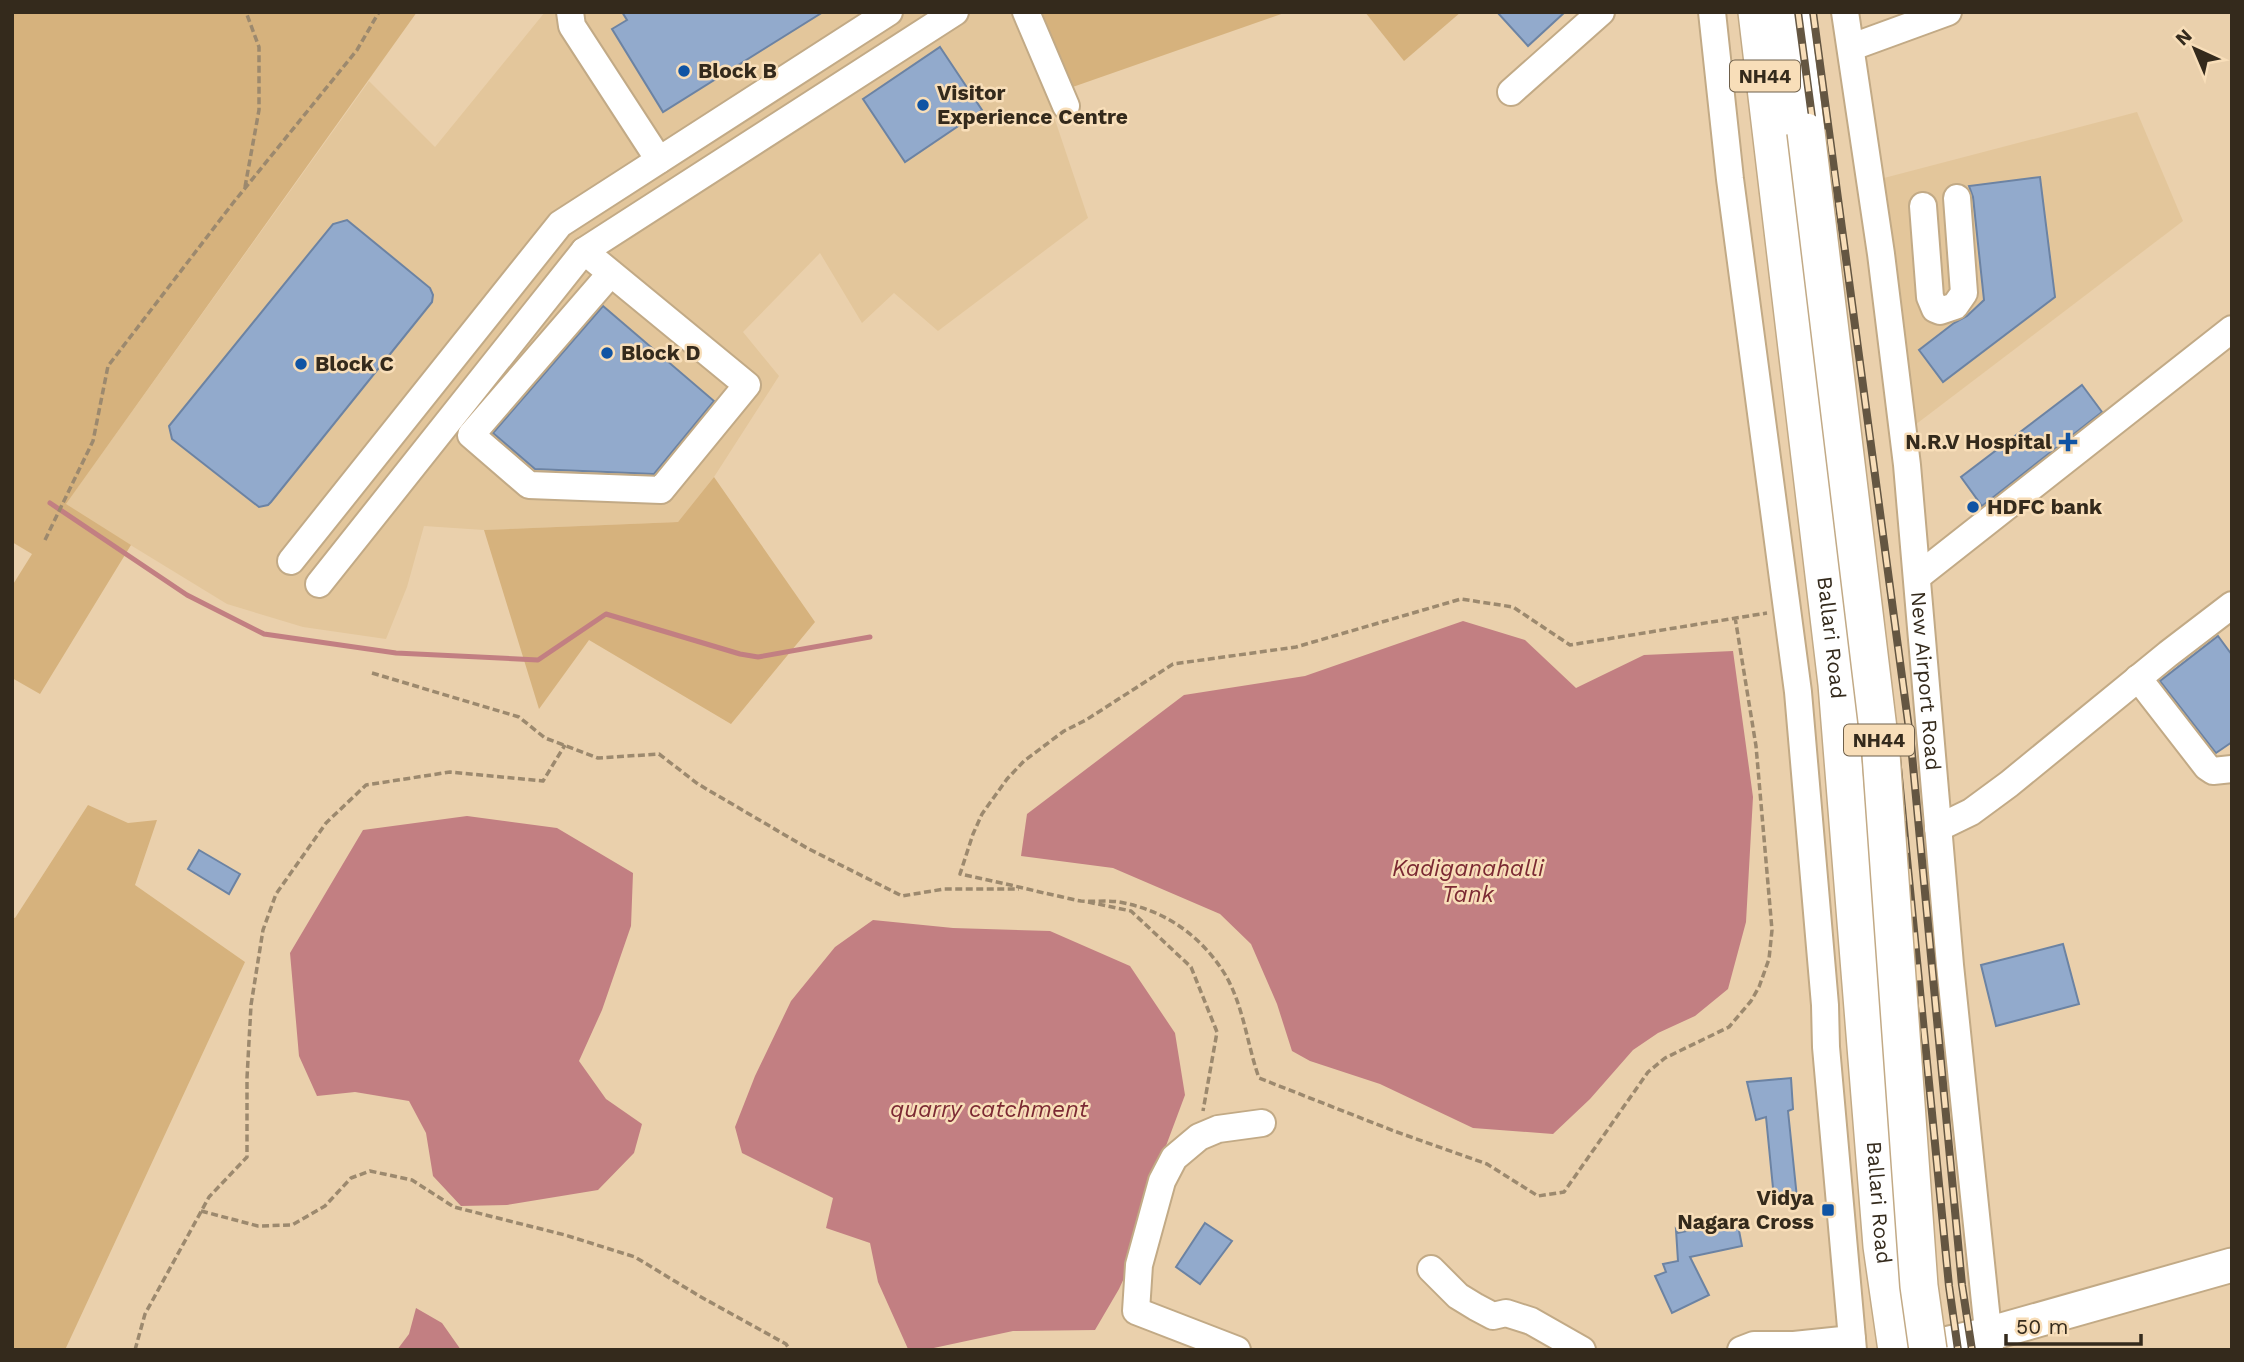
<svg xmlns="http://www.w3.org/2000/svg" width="2244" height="1362" font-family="'Work Sans',sans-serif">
  <rect width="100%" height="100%" fill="#ead0ac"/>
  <g fill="#e3c69b">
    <polygon points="545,12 1013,12 1047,96 1088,218 938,331 894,293 862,323 820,253 743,332 779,376 714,477 678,522 484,530 424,526 407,587 386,639 303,627 227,604 65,505 369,81 435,147"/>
    <polygon points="2137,112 2183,221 1911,428 1884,178"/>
  </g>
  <g fill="#d6b27d">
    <polygon points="12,12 417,12 66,504 131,545 40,694 12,678 12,586 32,554 12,542"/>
    <polygon points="1013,12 1287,12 1047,96"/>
    <polygon points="1365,12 1461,12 1404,61"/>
    <polygon points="714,477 815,622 731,724 589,640 539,709 484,530 678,522"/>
    <polygon points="88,805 128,823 157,820 135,885 245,962 65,1350 12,1350 12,917 15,918"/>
  </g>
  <g fill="#c27f82">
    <polygon points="1463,621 1525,640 1576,688 1644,655 1733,651 1753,797 1746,922 1728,989 1695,1016 1658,1033 1633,1050 1590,1099 1553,1134 1473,1128 1380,1084 1310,1061 1292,1051 1277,1004 1251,944 1220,914 1113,868 1021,856 1027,814 1184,695 1305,676"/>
    <polygon points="467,816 557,828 633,873 631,926 602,1010 579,1061 606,1099 642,1124 634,1153 598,1190 507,1205 461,1206 433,1176 426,1133 409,1101 355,1092 317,1096 299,1056 290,953 363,830"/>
    <polygon points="873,920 953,928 1050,931 1130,966 1175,1033 1185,1095 1154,1178 1131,1263 1119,1289 1095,1330 1013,1331 929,1349 908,1349 878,1282 870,1243 826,1228 833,1198 742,1153 735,1127 755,1076 791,1001 835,947"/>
    <polygon points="416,1308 442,1323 461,1350 397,1350 409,1334"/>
  </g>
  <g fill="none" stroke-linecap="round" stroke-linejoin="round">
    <polyline stroke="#c27f82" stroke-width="5" points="50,503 187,595 264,634 396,653 538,660 606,614 740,654 758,657 870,637"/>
  </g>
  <g fill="#92aacc" stroke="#6c83a3" stroke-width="2">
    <polygon points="622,12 823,12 663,112 612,29 627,20"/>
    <polygon points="1497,12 1565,12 1528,46"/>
    <polygon points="940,47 982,110 905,162 863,99"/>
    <polygon points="2040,177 2055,297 1943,382 1919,350 1954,323 1967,316 1984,300 1973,197 1969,186"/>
    <polygon points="347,220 430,288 433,295 432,302 271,502 268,505 259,507 172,439 169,426 333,224"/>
    <polygon points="603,306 714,401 654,474 535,469 493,433"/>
    <polygon points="2082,385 2102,412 1982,506 1961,477"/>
    <polygon points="2218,636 2232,655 2232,742 2216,753 2160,681"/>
    <polygon points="199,850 240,874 229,894 188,869"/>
    <polygon points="2063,944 2079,1004 1996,1026 1981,965"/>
    <polygon points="1791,1078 1793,1109 1788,1111 1797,1198 1774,1198 1766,1117 1756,1120 1747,1082"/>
    <polygon points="1737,1220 1742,1246 1690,1257 1709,1295 1672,1313 1655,1276 1666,1272 1663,1264 1678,1261 1676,1230 1678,1233"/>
    <polygon points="1205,1223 1232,1241 1200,1284 1176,1267"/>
  </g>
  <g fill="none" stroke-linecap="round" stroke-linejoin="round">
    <g stroke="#c2aa86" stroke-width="30">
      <g id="minor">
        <polyline points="570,12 572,26 659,160"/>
        <polyline points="1026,12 1066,106"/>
        <polyline points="1712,12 1730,179 1798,692 1825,1005 1826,1047 1853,1350"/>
        <path id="s1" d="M1845,12l36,242 26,211 43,500 40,385"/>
        <polyline points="1852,47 1948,12"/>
        <polyline points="1511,92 1601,12"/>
        <polyline points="1923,206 1930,297 1935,309 1940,311 1955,306 1964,293 1957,198"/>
        <polyline points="584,251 747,385 661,490 529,485 471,435 611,273"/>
        <polyline points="291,561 560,224 889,12"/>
        <polyline points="1917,577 2232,329"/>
        <polyline points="319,584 584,251 955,12"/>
        <polyline points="2138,678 2207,767 2213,771 2232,769"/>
        <polyline points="1938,828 1971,812 2009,784 2168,654 2232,605"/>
        <polyline points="1431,1269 1458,1296 1476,1307 1493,1316 1506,1313 1531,1321 1582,1350"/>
        <polyline points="1237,1350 1136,1311 1139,1265 1162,1181 1174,1158 1199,1137 1218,1129 1262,1123"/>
        <polyline points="1741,1350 1754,1345 1794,1345 1852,1339"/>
      </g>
    </g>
    <g stroke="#c2aa86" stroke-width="37">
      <polyline id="major" points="1919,1350 1988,1334 2232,1265"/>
    </g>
    <g stroke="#c2aa86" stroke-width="40">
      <g id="highway">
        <path id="s2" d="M1757,12l80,672 45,562 15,104"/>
        <polyline points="1791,12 1806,132"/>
      </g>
    </g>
    <g stroke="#9c896e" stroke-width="3.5" stroke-dasharray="7 3.5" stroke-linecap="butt">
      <polyline points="245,187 259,110 259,47 246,12"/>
      <polyline points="45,540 93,441 108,366 233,203 357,50 379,12"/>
      <path d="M1735,617l21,129 16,184 -3,29 -10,28 -8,14 -22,26 -64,31 -17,14 -84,120 -26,4 -51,-32 -93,-33 -135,-53c-12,-34 -15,-70 -33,-102 -24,-40 -61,-66 -107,-74 -13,-2 -25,0 -38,-1 -12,-2 -25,-6 -37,-8 -28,-7 -56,-13 -84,-19l13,-40 9,-20 25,-35 17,-18 40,-30 22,-11 87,-56 123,-17 165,-48 52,8 57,38 197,-32"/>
      <polyline points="372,673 519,717 545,738 598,758 659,754 698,784 807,848 902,896 944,889 1019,889"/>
      <polyline points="1088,902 1131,911 1191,967 1217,1032 1203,1111"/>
      <polyline points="201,1211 258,1226 292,1225 325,1206 351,1178 370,1171 412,1180 454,1207 565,1235 635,1257 701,1297 786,1344 790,1350"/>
      <polyline points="135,1350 145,1314 209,1197 247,1157 247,1078 251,1005 263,930 276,894 326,823 366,785 450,772 543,781 565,745"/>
    </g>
    <use href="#minor" stroke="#fff" stroke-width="26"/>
    <use href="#major" stroke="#fff" stroke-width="33"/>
    <use href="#highway" stroke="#fff" stroke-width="37"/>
    <g stroke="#645642" stroke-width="8">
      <g id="rail">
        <polyline points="1798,12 1896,747 1949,1286 1958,1350"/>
        <polyline points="1813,12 1911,744 1962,1285 1972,1350"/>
      </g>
    </g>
    <use href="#rail" stroke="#f8deb9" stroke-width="5" stroke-dasharray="16" stroke-linecap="butt"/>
    <g stroke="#c2aa86" stroke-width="40" stroke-linecap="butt">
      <polyline id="highway-bridge" points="1806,132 1881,754 1919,1286 1928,1350"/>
    </g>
    <use href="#highway-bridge" stroke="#fff" stroke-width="37"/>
  </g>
  <g fill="#1054a4" stroke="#f8deb9" stroke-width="2.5">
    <circle cx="684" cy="71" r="7"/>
    <circle cx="923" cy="105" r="7"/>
    <circle cx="607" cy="353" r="7"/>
    <circle cx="301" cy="364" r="7"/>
    <path d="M2064.5 431.5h7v7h7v7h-7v7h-7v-7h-7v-7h7z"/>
    <circle cx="1973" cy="507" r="7"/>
    <rect x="1821" y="1203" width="14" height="14" rx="3.5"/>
  </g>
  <g text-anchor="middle" stroke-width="5" stroke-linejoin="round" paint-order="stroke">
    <g fill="#f8deb9" stroke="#6f604b" stroke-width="2">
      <rect x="1730" y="60.5" width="70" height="31" rx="5"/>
      <rect x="1844" y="724.5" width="70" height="31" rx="5"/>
    </g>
    <g font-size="19" font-weight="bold" fill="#342a1c">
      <text x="1765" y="83">NH44</text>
      <text x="1879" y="747">NH44</text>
    </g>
    <g font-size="21" font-weight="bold" fill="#342a1c" stroke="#f8deb9" text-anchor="start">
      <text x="698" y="78">Block B</text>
      <text x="937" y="100">Visitor<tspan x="937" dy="24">Experience Centre</tspan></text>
      <text x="621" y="360">Block D</text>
      <text x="315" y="371">Block C</text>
      <text x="2052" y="449" text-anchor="end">N.R.V Hospital</text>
      <text x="1987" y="514">HDFC bank</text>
      <text x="1814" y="1205" text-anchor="end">Vidya<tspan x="1814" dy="24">Nagara Cross</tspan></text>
    </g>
    <g font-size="21" fill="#342a1c" stroke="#f8deb9">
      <text dy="7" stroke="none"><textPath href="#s2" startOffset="630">Ballari Road</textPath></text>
      <text dy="7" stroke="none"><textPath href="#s1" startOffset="674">New Airport Road</textPath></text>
      <text dy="7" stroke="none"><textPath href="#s2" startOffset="1197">Ballari Road</textPath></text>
    </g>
    <g font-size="23" font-style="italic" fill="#7b2933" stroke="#f8deb9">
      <text x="1468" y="876">Kadiganahalli<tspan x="1468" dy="26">Tank</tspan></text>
      <text x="989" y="1117">quarry catchment</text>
    </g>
  </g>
  <rect width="2244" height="1362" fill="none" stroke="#342a1c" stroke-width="28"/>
  <g transform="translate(2195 49) rotate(316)" stroke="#f8deb9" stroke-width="5" paint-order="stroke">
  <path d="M0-5L12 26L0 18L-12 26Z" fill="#342a1c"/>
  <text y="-10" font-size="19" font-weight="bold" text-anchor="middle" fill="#342a1c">N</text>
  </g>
  <path d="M2006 1334v10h135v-10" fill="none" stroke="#342a1c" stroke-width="3.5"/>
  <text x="2016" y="1334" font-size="21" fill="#342a1c" stroke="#f8deb9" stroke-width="5" paint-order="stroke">50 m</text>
</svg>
